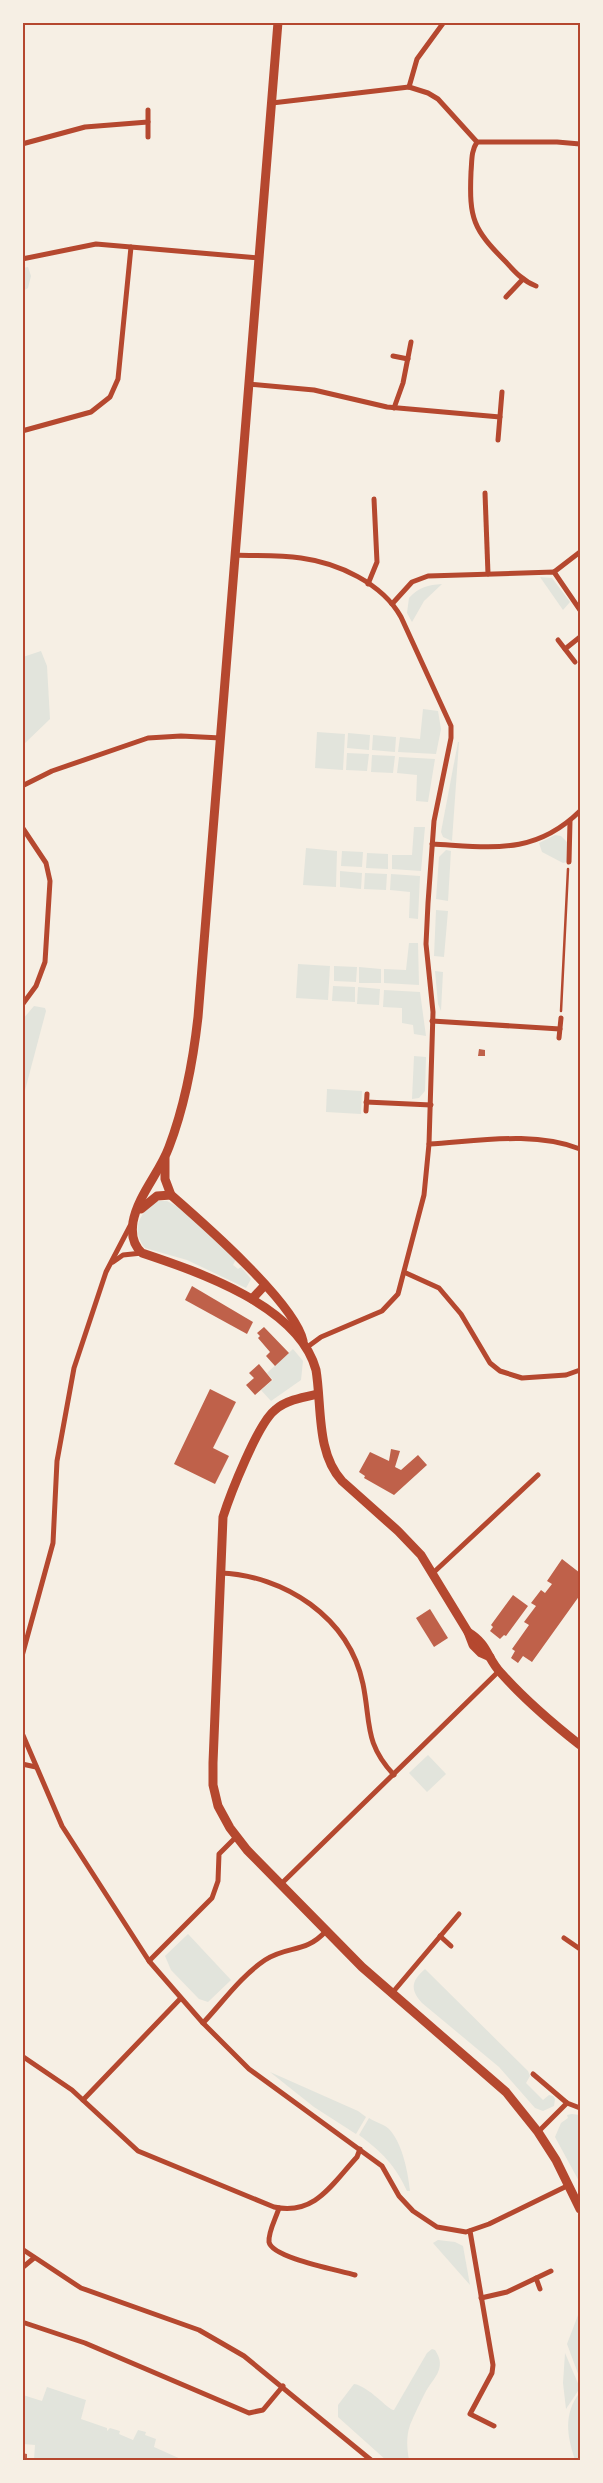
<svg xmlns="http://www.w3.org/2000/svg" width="603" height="2483" font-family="Spectral,serif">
  <rect width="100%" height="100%" fill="#f6efe4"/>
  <g fill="#e2e4dc">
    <polygon points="28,267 31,276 28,288 23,291 23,268"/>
    <polygon points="540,577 552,578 570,602 563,610"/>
    <path d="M442,584l-18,17 -12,21 -5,-9 2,-15c10,-11 19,-13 33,-14z"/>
    <polygon points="41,651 47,666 50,719 23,745 23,657"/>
    <polygon points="423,709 438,711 441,729 436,754 398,752 400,737 420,739"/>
    <polygon points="317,732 345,734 343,770 315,768"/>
    <polygon points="348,733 370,735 369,750 347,748"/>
    <polygon points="373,735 396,737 395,752 372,750"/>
    <polygon points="458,742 459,742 452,841 443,837 441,832"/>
    <polygon points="347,753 369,754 367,771 346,770"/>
    <polygon points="372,755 395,756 393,773 371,772"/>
    <polygon points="399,757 435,759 428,802 416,801 417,775 397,773"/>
    <polygon points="414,827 425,827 421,871 392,869 392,855 412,855"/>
    <polygon points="555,835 561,836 567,842 567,862 563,863 542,852 539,843"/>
    <polygon points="306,848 337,851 336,887 303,885"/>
    <polygon points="446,850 451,851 448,901 436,899 439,857"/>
    <polygon points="342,851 363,852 362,867 341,866"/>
    <polygon points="367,853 388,854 388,869 366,868"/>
    <polygon points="340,871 362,873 361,889 340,887"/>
    <polygon points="365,873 387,874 386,890 364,889"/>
    <polygon points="391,874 420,876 418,919 409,918 410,892 390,890"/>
    <polygon points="436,910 448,911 444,957 434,956"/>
    <polygon points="409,943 418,943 419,985 384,983 384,969 406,970"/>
    <polygon points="298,964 330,966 328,1000 296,998"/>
    <polygon points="334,966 357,967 356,982 334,981"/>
    <polygon points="359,967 381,969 381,983 359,983"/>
    <polygon points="435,971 443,972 441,1011 438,1004"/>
    <polygon points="333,986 355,987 355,1002 332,1001"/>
    <polygon points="358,987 380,989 379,1005 357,1004"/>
    <polygon points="384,990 420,992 426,1036 414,1034 413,1025 402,1023 402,1008 383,1007"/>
    <polygon points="34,1006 45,1008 46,1011 23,1098 23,1019"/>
    <polygon points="414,1056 426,1057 425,1091 419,1098 412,1099"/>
    <polygon points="327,1089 362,1091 361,1114 326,1112"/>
    <path d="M156,1201h11l11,6 58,52 -3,6 5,4 3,-2 10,12 -5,9 -59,-28 -42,-12c-15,-19 -5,-35 11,-47z"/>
    <polygon points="293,1349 303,1361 301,1380 271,1401 261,1390 273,1380 267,1373"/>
    <polygon points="428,1755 446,1774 427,1792 409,1773"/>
    <polygon points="188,1934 231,1980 208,2002 199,1999 171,1970 165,1956"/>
    <path d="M425,1969l103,102 2,5 -4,7 17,17 6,-5 4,1 2,3 -1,7 -11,5 -8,-3 -36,-41 -77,-64c-12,-13 -11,-22 3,-34z"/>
    <polygon points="270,2072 358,2111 366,2117 356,2134 314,2107"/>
    <polygon points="572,2114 580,2115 580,2183 555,2137 561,2123 568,2118 567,2115"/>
    <path d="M369,2118c6,4 15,6 20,11 14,15 19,44 21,62h-3c-11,-25 -26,-40 -48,-56z"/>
    <polygon points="438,2240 455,2242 463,2246 470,2285 433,2243"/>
    <polygon points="580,2310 580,2379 567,2344"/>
    <path d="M432,2349l3,1c13,19 -3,29 -10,43 -5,10 -11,22 -15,32 -4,12 -3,23 -1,35h-23l-48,-43v-12l16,-21c15,2 35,27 40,26l33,-57z"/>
    <polygon points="565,2353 580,2388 566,2409 563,2383"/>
    <polygon points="47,2387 86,2400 81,2419 107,2428 107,2431 110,2428 120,2431 119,2434 133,2440 138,2430 146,2432 145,2435 156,2439 154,2447 183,2460 34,2460 35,2445 23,2444 23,2395 42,2401"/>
    <path d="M580,2392v68h-5c-8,-24 -12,-46 5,-68z"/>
  </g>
  <g fill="#bf614a">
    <polygon points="479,1049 485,1050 485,1056 478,1056"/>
    <polygon points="192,1286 253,1322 247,1334 185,1300"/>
    <polygon points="264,1327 289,1353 275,1366 266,1356 270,1352 258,1338 260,1336 257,1333"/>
    <polygon points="259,1364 272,1380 255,1395 246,1385 254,1378 249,1373"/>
    <polygon points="210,1389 236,1402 213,1448 229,1456 215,1484 174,1464"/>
    <polygon points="391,1449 400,1451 395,1467 401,1470 418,1455 427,1465 394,1495 364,1478 365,1476 359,1472 370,1452 389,1461"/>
    <polygon points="562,1559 580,1573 580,1595 532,1662 523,1656 518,1663 511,1658 515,1651 512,1649 529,1625 524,1622 536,1606 531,1603 541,1590 545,1593 552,1584 547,1581"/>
    <polygon points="513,1595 528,1606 506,1636 504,1635 500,1639 490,1631 493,1627 491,1625"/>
    <polygon points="430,1609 448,1638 434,1647 416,1618"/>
    <polygon points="22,2453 27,2454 27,2460 22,2460"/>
  </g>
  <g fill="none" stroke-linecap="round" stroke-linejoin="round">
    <polyline stroke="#b5482f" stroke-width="2.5" points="561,1011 568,869"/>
    <g stroke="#b5482f" stroke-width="5">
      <polyline points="409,87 417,59 444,22"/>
      <polyline points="272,103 409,87 428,93 438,99 477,142 557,142 580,144"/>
      <polyline points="148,122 148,137"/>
      <path d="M477,142c-6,9 -5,19 -6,30 -2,47 2,57 35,90 9,10 17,19 30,24"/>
      <polyline points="22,144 85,127 148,122 148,110"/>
      <polyline points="22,259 96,244 258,258"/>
      <polyline points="506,297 523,279"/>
      <polyline points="393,356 408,359"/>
      <polyline points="249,384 314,390 387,407 500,417"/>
      <polyline points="394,408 403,383 411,342"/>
      <polyline points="22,431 91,412 110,397 118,379 131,247"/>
      <polyline points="498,440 502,392"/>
      <polyline points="485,493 488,574"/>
      <path d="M235,555c22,1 44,0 66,3 37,5 81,25 100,59l50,109v12l-17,83 -6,82 -2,41 7,68 -4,132 -5,51 -26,99 -16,17 -61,26 -15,11"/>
      <polyline points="554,572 580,552"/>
      <polyline points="368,584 377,562 374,499"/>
      <polyline points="392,604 412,582 428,576 554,572 580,610"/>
      <polyline points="558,640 575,662"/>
      <polyline points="565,649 580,637"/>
      <polyline points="22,786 52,771 148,738 181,736 221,738"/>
      <polyline points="22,827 46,863 50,881 45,962 36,986 22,1005"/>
      <path d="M432,844c59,3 102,12 148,-33"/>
      <polyline points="569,862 570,821"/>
      <polyline points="432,1021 560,1029"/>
      <polyline points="559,1038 561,1018"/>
      <polyline points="366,1102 431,1105"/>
      <polyline points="366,1111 367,1094"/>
      <path d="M429,1144c50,-3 105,-13 151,5"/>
      <polyline points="113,1262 123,1255 142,1253"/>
      <polyline points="406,1273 439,1288 461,1314 490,1363 500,1371 522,1378 566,1375 580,1370"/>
      <path d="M220,1573c64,2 129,44 143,111 8,39 1,59 31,91"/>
      <polyline points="433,1573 538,1475"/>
      <polyline points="22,1656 53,1543 57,1461 74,1368 106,1272 130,1226"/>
      <polyline points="22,1733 62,1826 149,1961 203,2023 249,2069 382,2166 399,2196 413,2211 437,2227 466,2232 489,2224 569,2185"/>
      <polyline points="22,1764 36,1767"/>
      <polyline points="280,1885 499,1671"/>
      <polyline points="440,1936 451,1946"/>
      <polyline points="564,1938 580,1949"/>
      <polyline points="149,1961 212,1898 218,1881 219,1854 237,1836"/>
      <polyline points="393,1992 459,1914"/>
      <path d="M203,2023c19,-20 38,-47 62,-63 23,-15 40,-6 61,-29"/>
      <path d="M22,2056l50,34 66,61 136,56c41,9 58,-23 83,-50l3,-8"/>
      <polyline points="533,2074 567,2103 580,2108"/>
      <polyline points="83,2100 180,1999"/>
      <polyline points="538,2132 567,2103"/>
      <path d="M279,2208c-3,10 -11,24 -10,34 3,16 70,28 86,33"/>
      <polyline points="470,2231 493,2365 492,2373 470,2414 494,2426"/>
      <polyline points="22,2249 81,2288 199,2330 244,2356 371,2460"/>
      <polyline points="22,2268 34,2258"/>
      <polyline points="536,2278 540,2289"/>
      <polyline points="481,2298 507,2292 551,2271"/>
      <polyline points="22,2322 85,2343 249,2413 263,2410 283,2386"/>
    </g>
    <g stroke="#b5482f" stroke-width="9">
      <path d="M278,22l-80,995c-5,45 -13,88 -29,130 -9,25 -31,48 -36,75 -2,13 0,23 9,31 57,19 157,53 174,117 6,36 0,83 26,111l56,50 23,24 47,77 5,13 8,8 9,4"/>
      <path d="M165,1158v21l6,16c31,27 124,108 132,146"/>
      <polyline points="141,1209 157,1196 171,1195"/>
      <polyline points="252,1299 265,1285"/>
      <path d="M318,1394c-14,3 -32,6 -43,16 -17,13 -45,85 -52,107l-10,246v22l5,21 12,22 17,22 115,117 144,125 32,40 18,28 24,49"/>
      <path d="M468,1632c21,13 18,25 33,41 24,27 51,50 79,72"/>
    </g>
  </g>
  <rect width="603" height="2483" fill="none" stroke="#f6efe4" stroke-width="48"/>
  <rect x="24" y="24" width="555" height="2435" fill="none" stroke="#b5482f" stroke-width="2"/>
</svg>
